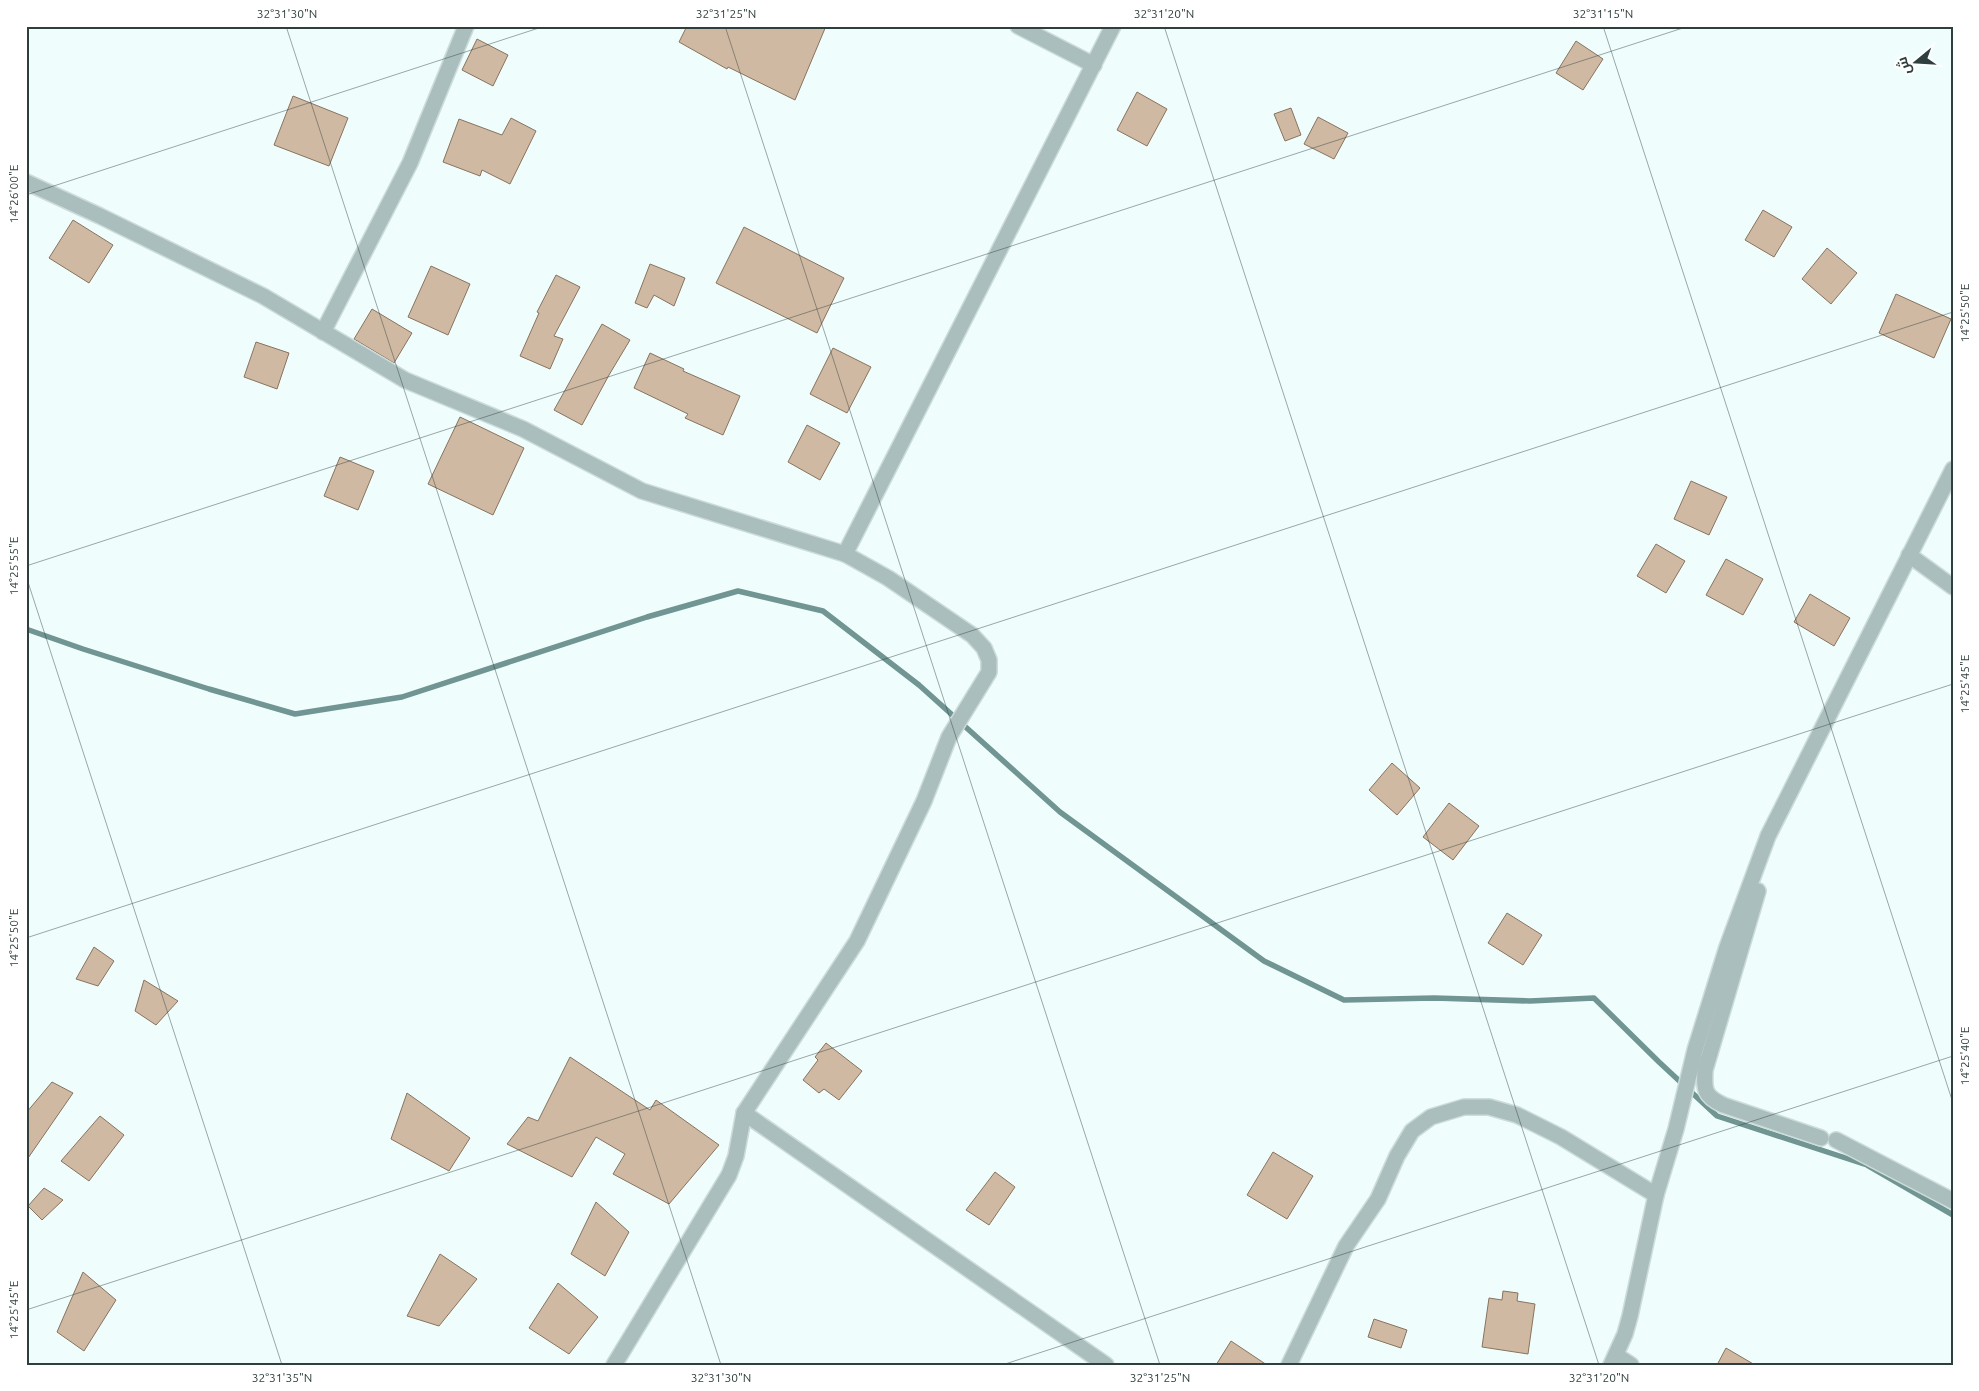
<svg xmlns="http://www.w3.org/2000/svg" width="1979" height="1391" font-family="Ubuntu,Cairo,sans-serif">
  <rect width="100%" height="100%" fill="#effefd"/>
  <g fill="none" stroke-linecap="round" stroke-linejoin="round">
    <polyline stroke="#709592" stroke-width="5.5" points="26,629 83,649 209,689 295,714 402,697 647,617 738,591 823,611 919,685 1060,812 1264,961 1344,1000 1434,998 1530,1001 1594,998 1659,1062 1717,1116 1867,1165 1953,1215"/>
  </g>
  <g fill="#d0b9a2" stroke="#88735e">
    <polygon points="687,26 826,26 795,100 728,67 727,69 679,42"/>
    <polygon points="477,39 508,55 493,86 462,70"/>
    <polygon points="1576,41 1603,59 1583,90 1556,73"/>
    <polygon points="1137,92 1167,109 1147,146 1117,130"/>
    <polygon points="293,96 348,118 329,166 274,145"/>
    <polygon points="1291,108 1301,135 1285,141 1274,114"/>
    <polygon points="1318,117 1348,133 1334,159 1304,144"/>
    <polygon points="511,118 536,131 510,184 482,170 480,176 443,162 459,119 502,135"/>
    <polygon points="1763,210 1792,227 1774,257 1745,240"/>
    <polygon points="73,220 113,245 89,283 49,258"/>
    <polygon points="744,227 844,278 817,333 716,283"/>
    <polygon points="1827,248 1857,273 1831,304 1802,279"/>
    <polygon points="650,264 685,278 674,306 654,295 647,308 635,303"/>
    <polygon points="431,266 470,284 448,335 408,317"/>
    <polygon points="556,275 580,287 554,336 563,339 550,369 520,356 539,313 537,312"/>
    <polygon points="1896,294 1951,319 1934,358 1879,333"/>
    <polygon points="372,309 412,333 394,363 354,339"/>
    <polygon points="602,324 630,340 609,375 582,425 554,410"/>
    <polygon points="256,342 289,353 277,389 244,377"/>
    <polygon points="833,348 871,367 847,413 810,394"/>
    <polygon points="650,353 684,369 683,371 740,396 723,435 685,418 688,414 634,388"/>
    <polygon points="460,417 524,448 493,515 428,484"/>
    <polygon points="807,425 840,443 820,480 788,462"/>
    <polygon points="340,457 374,471 358,510 324,496"/>
    <polygon points="1691,481 1727,497 1709,535 1674,519"/>
    <polygon points="1656,544 1685,561 1666,593 1637,576"/>
    <polygon points="1726,559 1763,579 1743,615 1706,595"/>
    <polygon points="1810,594 1850,618 1834,646 1794,622"/>
    <polygon points="1392,763 1420,788 1397,815 1369,790"/>
    <polygon points="1449,803 1479,826 1453,860 1423,837"/>
    <polygon points="1507,913 1542,935 1523,965 1488,943"/>
    <polygon points="94,947 114,961 98,986 76,979"/>
    <polygon points="144,980 178,1001 156,1025 135,1011"/>
    <polygon points="826,1043 862,1071 839,1100 824,1089 819,1093 803,1080 818,1060 815,1057"/>
    <polygon points="570,1057 650,1110 656,1100 719,1145 669,1204 613,1174 625,1154 596,1137 572,1177 507,1144 528,1117 538,1121"/>
    <polygon points="52,1082 73,1093 26,1161 26,1113"/>
    <polygon points="407,1093 470,1138 449,1171 391,1139"/>
    <polygon points="100,1116 124,1135 89,1181 61,1161"/>
    <polygon points="1273,1152 1313,1176 1287,1219 1247,1195"/>
    <polygon points="995,1172 1015,1187 989,1225 966,1210"/>
    <polygon points="44,1188 63,1200 42,1220 28,1206"/>
    <polygon points="596,1202 629,1232 605,1276 571,1254"/>
    <polygon points="440,1254 477,1279 439,1326 407,1316"/>
    <polygon points="83,1272 116,1300 84,1351 57,1332"/>
    <polygon points="558,1283 598,1317 569,1354 529,1328"/>
    <polygon points="1503,1291 1518,1293 1517,1301 1535,1304 1528,1354 1482,1347 1489,1298 1502,1300"/>
    <polygon points="1374,1319 1407,1330 1401,1348 1368,1337"/>
    <polygon points="1231,1341 1267,1365 1216,1365"/>
    <polygon points="1726,1348 1755,1365 1717,1365"/>
  </g>
  <g fill="none" stroke-linecap="round" stroke-linejoin="round">
    <g stroke="#ccdcda" stroke-width="18">
      <g id="street">
        <polyline points="1018,26 1094,65"/>
        <polyline points="26,182 100,216 263,296 405,380 523,429 642,491 845,554 888,578 972,635 984,648 989,660 989,672 949,737 924,801 857,941 744,1113 736,1156 729,1175 614,1365"/>
        <polyline points="323,332 410,163 466,26"/>
        <polyline points="845,554 1113,26"/>
        <polyline points="1909,555 1953,587"/>
        <path d="M1758,891l-53,179c-1,20 -1,26 18,35l98,33"/>
        <polyline points="744,1113 1106,1365"/>
        <polyline points="1836,1140 1953,1201"/>
        <polyline points="1616,1355 1631,1365"/>
        <polyline points="1289,1365 1346,1246 1378,1199 1397,1156 1412,1131 1431,1117 1464,1107 1489,1107 1517,1115 1561,1137 1656,1195"/>
        <polyline points="1611,1365 1625,1334 1630,1316 1656,1195 1676,1129 1695,1050 1727,947 1768,836 1953,469"/>
      </g>
    </g>
    <use href="#street" stroke="#aabebd" stroke-width="15"/>
  </g>
  <path fill="none" stroke="#2f3f3d" stroke-width="1" stroke-opacity="0.45" d="M286,26l435,1339M725,26l435,1339M1164,26l435,1339M1603,26l350,1077M26,195l519,-169M26,566l1663,-540M26,576l256,789M26,938l1927,-626M26,1310l1927,-626M1002,1365l951,-309"/>
  <rect width="1979" height="1391" fill="none" stroke="#ffffff" stroke-width="55"/>
  <g transform="translate(1916 62) rotate(252)" stroke="#ffffff" stroke-width="4" paint-order="stroke">
  <path d="M0-4L9 19L0 12L-9 19Z" fill="#2f3f3d"/>
  <text y="-8" font-size="14" font-weight="bold" text-anchor="middle" fill="#2f3f3d">ش</text>
  </g>
  <rect x="28" y="28" width="1924" height="1336" fill="none" stroke="#2f3f3d" stroke-width="2"/>
  <g font-size="12" text-anchor="middle" fill="#2f3f3d">
    <text x="287" y="18">32°31'30"N</text>
    <text x="726" y="18">32°31'25"N</text>
    <text x="1164" y="18">32°31'20"N</text>
    <text x="1603" y="18">32°31'15"N</text>
    <text transform="translate(14 194) rotate(-90)" y="4">14°26'00"E</text>
    <text transform="translate(1965 313) rotate(-90)" y="4">14°25'50"E</text>
    <text transform="translate(14 566) rotate(-90)" y="4">14°25'55"E</text>
    <text transform="translate(1965 684) rotate(-90)" y="4">14°25'45"E</text>
    <text transform="translate(14 938) rotate(-90)" y="4">14°25'50"E</text>
    <text transform="translate(1965 1056) rotate(-90)" y="4">14°25'40"E</text>
    <text transform="translate(14 1310) rotate(-90)" y="4">14°25'45"E</text>
    <text x="282" y="1382">32°31'35"N</text>
    <text x="721" y="1382">32°31'30"N</text>
    <text x="1160" y="1382">32°31'25"N</text>
    <text x="1599" y="1382">32°31'20"N</text>
  </g>
</svg>
